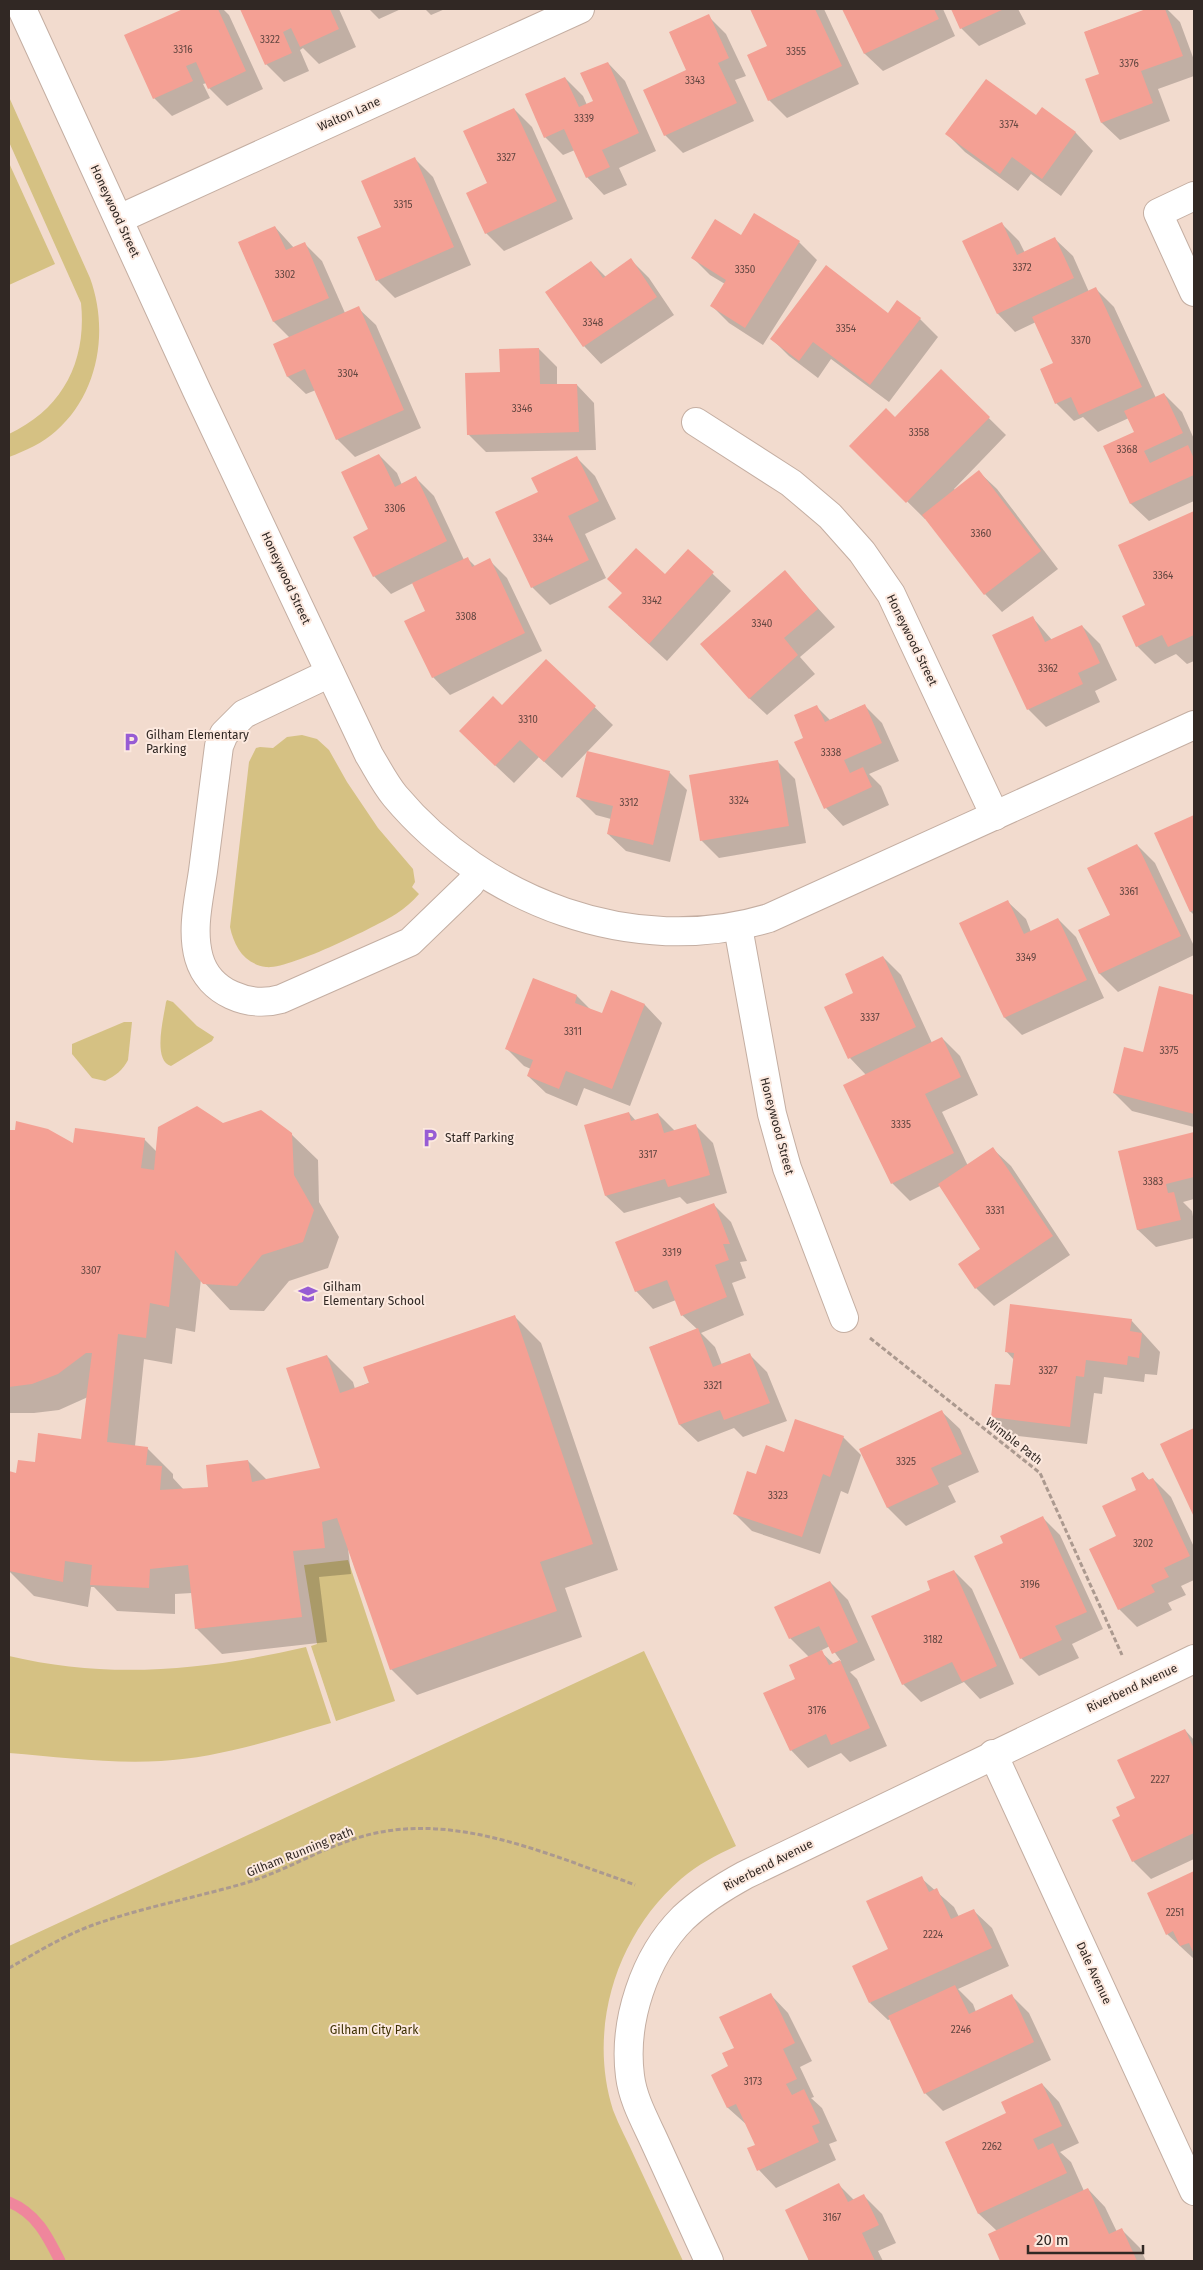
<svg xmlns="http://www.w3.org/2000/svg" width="1203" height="2270" font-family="'Fira Sans',sans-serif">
  <rect width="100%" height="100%" fill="#f2dbce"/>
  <g fill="#d5c183">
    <path d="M9,97l81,181c19,52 9,115 -34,153 -13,12 -31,20 -47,26v-23c54,-25 78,-73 72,-131l-72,-161z"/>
    <polygon points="9,163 55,264 9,285"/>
    <path d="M302,735l15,4 12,11 18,32 31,46 35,41 2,13 -3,5 7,7c-7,8 -14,14 -23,20 -21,13 -108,56 -130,53 -22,-3 -32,-21 -36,-40l19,-165 7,-14 4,-1 13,1 14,-11z"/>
    <path d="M167,1000l6,2 24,24 17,11 -2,4 -41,25c-19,-6 -7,-49 -5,-64z"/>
    <path d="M124,1022h8l-4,38c-5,10 -13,16 -23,21l-13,-3 -20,-24v-10z"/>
    <polygon points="348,1560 395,1701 336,1721 311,1646 317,1644 304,1565"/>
    <path d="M306,1647l25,76c-55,16 -112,35 -170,38 -51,3 -102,-4 -152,-8v-97c100,24 198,14 297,-9z"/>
    <path d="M644,1651l92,195c-20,9 -39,19 -55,33 -64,55 -94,149 -68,231 6,16 15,32 22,48 16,34 32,69 48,103h-674v-315z"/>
  </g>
  <g fill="#0003" fill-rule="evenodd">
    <polygon points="186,9 223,9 229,15 263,89 227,106 209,88 207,83 203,84 210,98 172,116 154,98 126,36"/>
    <polygon points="241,9 339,9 356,47 319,64 303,48 300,50 309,71 284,82 266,64"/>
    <polygon points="369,9 401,9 379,19"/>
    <polygon points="425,9 445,9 431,15"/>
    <polygon points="751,9 824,9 859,84 787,118 769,100 769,47"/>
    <polygon points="843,9 943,9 955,36 883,71 865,54"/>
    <polygon points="952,9 1018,9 1026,24 979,46 961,28"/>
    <polygon points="1149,9 1167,9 1180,22 1194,60 1194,76 1158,89 1170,121 1120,140 1102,123 1101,74 1085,32"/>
    <polygon points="708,16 726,34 746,76 735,80 754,121 683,153 665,135"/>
    <polygon points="608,63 625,81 656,151 619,168 627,185 604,195 587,177 575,150 563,155 545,137 565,78 583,96 587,105 594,102"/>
    <polygon points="514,109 532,127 573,219 504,251 486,233 488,184"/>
    <polygon points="1043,109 1076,133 1093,151 1061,196 1031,174 1018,191 965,152 947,134 1037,117"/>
    <polygon points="415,159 433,177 471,265 395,298 377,280 359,238 382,228"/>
    <polygon points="1002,224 1019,241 1025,253 1055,239 1073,256 1089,292 1096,289 1114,307 1156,398 1164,394 1182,412 1194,439 1194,501 1149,521 1131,504 1105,447 1136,433 1129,418 1098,432 1083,417 1074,421 1056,403 1055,364 1036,322 1015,332 998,314 964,241"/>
    <polygon points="275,227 294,248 304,243 322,261 345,313 358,308 376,325 421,428 355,457 337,439 316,390 306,394 288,377 275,344 290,338 274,322 239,243"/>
    <polygon points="799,242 817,260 763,345 729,323 711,305 725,284 710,275 693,258"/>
    <polygon points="631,260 649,278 674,315 601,364 584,346 591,262 606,277"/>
    <polygon points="898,302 920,319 938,337 889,402 831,359 818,378 789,356 772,339 888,314"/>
    <polygon points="539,349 557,367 557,385 577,385 594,403 596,450 486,452 468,434 501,373"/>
    <polygon points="941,371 1006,435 954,489 955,490 979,472 997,489 1058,569 1002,612 985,594 926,518 925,519 851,446 895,419"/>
    <polygon points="379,455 397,473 402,485 416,478 434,496 464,560 467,558 476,567 489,560 507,578 542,651 450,695 433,677 427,612 413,583 391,594 374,576 370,530"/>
    <polygon points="577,458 595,476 616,519 585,534 606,578 550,605 532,587 539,492"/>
    <polygon points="1194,512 1194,661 1187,664 1176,654 1155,664 1137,646 1147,606 1120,546"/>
    <polygon points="688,551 731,591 667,661 628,625 665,576"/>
    <polygon points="785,572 835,627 800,657 815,674 767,715 749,698"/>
    <polygon points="1033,618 1052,640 1082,626 1100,644 1117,680 1095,691 1100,702 1046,727 1028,709"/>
    <polygon points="546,660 613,725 562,778 539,757 514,783 478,749 502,707"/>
    <polygon points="864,705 882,723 899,761 869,774 881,786 889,805 843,826 826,808 805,739 817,707 830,720"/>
    <polygon points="777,761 795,779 806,843 719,858 701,840"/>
    <polygon points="669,772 687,790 670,862 626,851 608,834 611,819 596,815 578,797"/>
    <polygon points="1194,817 1194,915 1191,912 1156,834"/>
    <polygon points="1137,845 1155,863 1194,946 1194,955 1118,992 1100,974 1080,931 1111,915"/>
    <polygon points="1008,902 1026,919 1031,932 1058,919 1076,937 1104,998 1022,1035 1005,1018"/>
    <polygon points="883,957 901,975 932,1043 942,1038 960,1056 978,1095 942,1112 968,1166 993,1149 1011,1166 1070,1255 994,1306 976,1288 982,1249 940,1186 910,1201 892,1183 866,1075 850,1058 855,993"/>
    <polygon points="534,979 577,996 591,1010 603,1015 612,992 645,1005 662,1023 630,1106 584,1088 577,1106 546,1093 528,1076 531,1069 524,1066 506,1048"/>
    <polygon points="1160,988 1194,997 1194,1127 1132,1111 1114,1093 1144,1054"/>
    <polygon points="629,1113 636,1121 658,1114 675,1131 695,1125 713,1143 727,1193 687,1204 680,1197 624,1213 606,1196"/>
    <polygon points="223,1124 291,1134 318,1160 319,1202 339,1237 328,1268 289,1281 264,1311 230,1310 201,1279 195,1332 176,1328 172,1364 144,1359 135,1446 147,1448 173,1474 173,1478 184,1490 209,1488 248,1461 267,1480 322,1469 327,1356 353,1382 355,1389 514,1316 541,1343 618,1570 565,1588 582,1637 417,1695 391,1669 348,1548 351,1574 319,1577 327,1642 222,1654 196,1628 192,1593 175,1594 175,1614 117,1611 94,1587 91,1587 88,1607 34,1596 9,1571 9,1472 17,1474 83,1440 88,1397 59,1410 34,1413 9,1413 9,1131 74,1145 144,1139 157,1152"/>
    <polygon points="1194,1133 1194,1199 1183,1202 1192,1211 1194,1222 1194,1238 1156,1247 1138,1230 1119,1152"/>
    <polygon points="713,1204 731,1222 747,1261 740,1262 746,1278 732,1283 744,1315 701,1333 715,1347 722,1365 749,1354 767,1372 787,1421 743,1437 734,1428 698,1442 680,1425 650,1347 697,1329 682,1315 676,1300 653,1309 636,1291"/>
    <polygon points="1131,1320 1160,1352 1157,1375 1145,1374 1144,1382 1104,1377 1102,1394 1094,1393 1087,1444 1010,1435 992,1417 1011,1387 1014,1360 1006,1351"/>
    <polygon points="942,1412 960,1429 979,1472 948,1486 956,1502 906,1526 888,1508 861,1449"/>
    <polygon points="1194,1429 1194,1514 1162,1444"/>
    <polygon points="843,1437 861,1455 848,1494 841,1491 820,1554 752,1531 735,1514 757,1476 785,1453"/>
    <polygon points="1143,1473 1150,1481 1153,1479 1171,1497 1194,1547 1194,1580 1181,1586 1186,1595 1168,1603 1172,1610 1137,1627 1119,1609 1118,1537 1138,1490"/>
    <polygon points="1043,1518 1060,1535 1103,1629 1072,1644 1079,1658 1039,1676 1021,1658 976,1557 1005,1544"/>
    <polygon points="954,1571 972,1589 1014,1684 980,1699 964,1682 921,1702 903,1684 932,1591"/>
    <path d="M830,1582l18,18 27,60 -25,12 7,7 30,67 -37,16 -9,-9 -33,15 -17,-18 5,-70 13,-23 -19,-19zM830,1646l11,15 -7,3 -14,-13z"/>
    <polygon points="1185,1730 1194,1740 1194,1859 1151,1879 1133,1861 1122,1816 1137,1799"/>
    <polygon points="1194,1873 1194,1959 1167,1934 1149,1893"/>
    <polygon points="921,1878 954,1907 959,1917 974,1911 992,1928 1009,1966 958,1989 973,2004 976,2012 1011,1995 1029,2013 1051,2060 943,2111 925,2093 891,2019 888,2020 870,2003"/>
    <polygon points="771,1995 788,2013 812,2061 800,2067 814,2097 811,2098 822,2108 837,2141 829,2144 836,2160 776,2188 759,2170 757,2145 747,2125 728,2108 713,2075 730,2067 735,2048"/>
    <polygon points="1042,2084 1059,2102 1079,2143 1060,2152 1071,2162 1084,2191 1088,2189 1105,2207 1117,2232 1122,2230 1140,2248 1146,2261 1002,2261 989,2235 997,2231 979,2214 946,2143 1008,2114"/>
    <polygon points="839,2185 854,2200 864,2196 882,2214 896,2243 878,2251 883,2261 808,2261"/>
  </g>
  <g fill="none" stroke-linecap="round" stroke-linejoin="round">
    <path stroke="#ef869c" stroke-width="11" d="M9,2202c27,11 38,33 51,59"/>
  </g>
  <g fill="#f4a094">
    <polygon points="183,9 218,9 246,71 208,89 196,62 186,66 193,81 153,99 124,35"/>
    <polygon points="240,9 330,9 339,29 300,47 291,28 283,32 292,53 265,65"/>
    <polygon points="750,9 815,9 842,66 768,101 747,55 767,46"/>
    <polygon points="842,9 934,9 939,19 864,54"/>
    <polygon points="951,9 1004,9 960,29"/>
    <polygon points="1146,9 1165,9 1183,56 1141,71 1153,103 1101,123 1085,79 1099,74 1084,32"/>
    <polygon points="709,14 729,58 718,63 737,103 664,136 643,90 686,70 669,32"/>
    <polygon points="608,62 639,133 602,150 610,167 586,178 564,129 544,138 525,94 565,77 579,107 593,101 580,73"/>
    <polygon points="986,79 1036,115 1042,107 1076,132 1042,179 1012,157 1000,174 945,134"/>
    <polygon points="514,108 557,201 485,234 466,193 487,183 463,131"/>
    <polygon points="415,157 454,247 376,281 357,237 381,227 361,181"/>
    <polygon points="754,213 800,241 745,328 710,306 726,280 691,258 715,219 741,235"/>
    <polygon points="1002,222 1017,255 1055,237 1074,278 997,314 962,241"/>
    <polygon points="275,226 286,250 305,242 329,298 273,322 238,242"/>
    <polygon points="631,258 657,297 583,347 545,292 591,261 603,278"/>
    <polygon points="826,265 888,313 897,300 921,318 870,385 813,342 799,361 770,339"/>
    <polygon points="1096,287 1142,387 1079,415 1071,397 1055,404 1040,369 1053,363 1032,317"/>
    <polygon points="359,306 404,410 336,440 305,369 287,377 273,344"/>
    <polygon points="539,348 540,384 577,384 579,432 467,435 465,373 500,372 499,349"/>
    <polygon points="941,369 990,417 906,503 849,446 886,408 895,417"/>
    <polygon points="1164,393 1183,433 1144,451 1150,463 1188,445 1194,459 1194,475 1130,504 1103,446 1134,432 1124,411"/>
    <polygon points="379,454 395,487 416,476 447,541 373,577 353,537 368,529 341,472"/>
    <polygon points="577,456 599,501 568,516 589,560 531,588 495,512 538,492 531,478"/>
    <polygon points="979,470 1041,551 984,595 922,515"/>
    <polygon points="1194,511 1194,635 1168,647 1162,635 1136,647 1122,616 1145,605 1118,545"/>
    <polygon points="636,548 665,574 688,549 714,572 649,644 608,607 622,593 607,579"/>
    <polygon points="468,557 472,567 490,558 525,633 432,678 404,621 425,611 412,583"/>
    <polygon points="785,570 818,609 784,638 798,655 749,699 700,644"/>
    <polygon points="1033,616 1045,642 1082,625 1100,663 1078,673 1083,684 1027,710 992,635"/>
    <polygon points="546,659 596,706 544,762 520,740 495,766 459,731 493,696 502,705"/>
    <polygon points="865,704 882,743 844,760 850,773 863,767 872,787 824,809 794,742 803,738 794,715 817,705 825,722"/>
    <polygon points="587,751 670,771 653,845 607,834 613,806 576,797"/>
    <polygon points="778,760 789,826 700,841 689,775"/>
    <polygon points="1194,815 1194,910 1190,912 1154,833"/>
    <polygon points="1137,844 1181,936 1099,974 1078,930 1110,915 1087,868"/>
    <polygon points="1008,900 1024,934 1058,918 1087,980 1004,1018 959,923"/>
    <polygon points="883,956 916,1027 848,1059 824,1007 853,993 845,974"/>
    <polygon points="533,978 577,995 575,1003 602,1013 611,990 645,1004 612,1089 566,1071 559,1089 527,1076 533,1060 505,1049"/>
    <polygon points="1159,986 1194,995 1194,1114 1113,1093 1124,1047 1143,1052"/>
    <polygon points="942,1037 961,1077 925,1094 954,1153 891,1184 843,1085"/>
    <polygon points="197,1106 223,1123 261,1110 292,1133 294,1175 314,1210 303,1242 262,1255 237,1286 203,1284 175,1250 169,1307 150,1303 146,1338 118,1334 107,1442 148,1447 146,1465 162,1466 160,1490 208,1487 206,1465 248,1460 252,1482 320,1468 286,1368 327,1355 340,1393 369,1383 363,1367 515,1315 593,1544 540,1562 557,1611 390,1670 337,1518 322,1522 325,1548 293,1551 302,1617 195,1629 188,1565 150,1569 149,1588 90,1585 92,1565 65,1561 63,1582 9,1571 10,1553 9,1552 9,1471 16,1473 18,1460 35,1462 38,1433 81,1439 92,1353 86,1353 58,1374 32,1384 9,1387 9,1130 15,1130 16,1121 48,1129 73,1143 75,1128 145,1138 141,1168 154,1170 158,1127"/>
    <polygon points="629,1112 631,1121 658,1113 664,1133 696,1124 710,1175 668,1187 665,1179 605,1196 584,1125"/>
    <polygon points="1194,1132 1194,1177 1166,1184 1168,1193 1174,1192 1181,1220 1137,1230 1118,1151"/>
    <polygon points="993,1147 1053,1236 975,1289 958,1264 980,1249 938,1184"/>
    <polygon points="714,1203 730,1244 723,1244 729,1260 715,1265 727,1297 681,1316 667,1280 635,1292 615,1242"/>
    <polygon points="1010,1304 1132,1319 1130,1331 1142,1333 1139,1358 1128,1356 1127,1365 1086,1360 1084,1377 1076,1376 1070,1427 991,1417 995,1384 1010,1385 1014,1353 1005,1352"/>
    <polygon points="698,1328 713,1367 750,1353 770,1403 724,1420 720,1410 679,1425 649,1347"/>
    <polygon points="942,1410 962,1454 931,1468 939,1484 887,1508 859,1449"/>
    <polygon points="795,1419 844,1436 830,1477 823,1474 802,1537 733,1514 747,1471 756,1474 766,1445 784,1452"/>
    <polygon points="1194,1428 1194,1517 1160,1444"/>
    <polygon points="1143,1472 1148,1480 1153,1478 1190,1556 1164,1568 1169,1577 1151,1585 1155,1592 1118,1610 1089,1549 1116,1536 1102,1506 1136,1490 1131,1478"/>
    <polygon points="1043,1516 1087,1612 1055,1626 1062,1640 1020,1659 974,1556 1003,1543 1000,1536"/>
    <polygon points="954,1570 997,1666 962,1682 952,1662 902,1685 871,1616 930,1590 927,1581"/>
    <polygon points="830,1581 858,1642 832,1654 819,1626 789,1639 774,1607"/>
    <polygon points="822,1650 829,1665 840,1660 870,1728 831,1745 826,1734 790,1751 763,1693 795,1679 789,1665"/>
    <polygon points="1185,1729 1194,1749 1194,1833 1132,1862 1112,1820 1120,1816 1116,1807 1135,1798 1117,1760"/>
    <polygon points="1194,1871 1194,1954 1189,1943 1180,1946 1173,1931 1166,1935 1147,1893"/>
    <polygon points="922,1876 929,1892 937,1888 951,1919 974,1909 992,1948 869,2003 852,1966 888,1949 866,1901"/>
    <polygon points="955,1985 969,2014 1012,1994 1034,2042 924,2094 888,2016"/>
    <polygon points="771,1993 795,2043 783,2049 797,2079 786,2084 792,2095 804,2089 820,2123 812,2126 819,2142 757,2171 747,2148 755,2145 736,2104 727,2108 711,2075 728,2066 722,2053 734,2048 719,2017"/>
    <polygon points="1042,2083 1062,2126 1033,2139 1038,2150 1053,2143 1067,2173 978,2214 945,2142 1006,2113 1001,2102"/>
    <polygon points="839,2183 848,2202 864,2194 879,2225 862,2233 875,2261 809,2261 785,2210"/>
    <polygon points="1088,2188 1109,2234 1122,2228 1137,2261 1000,2261 988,2234"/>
  </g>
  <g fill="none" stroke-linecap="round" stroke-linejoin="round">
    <g stroke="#c4aea2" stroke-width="30">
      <g id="minor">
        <path d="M22,9l175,382 172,364c8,13 16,29 26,41 89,106 239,163 374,122l425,-193"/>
        <polyline points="1194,196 1158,213 1194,292"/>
        <polyline points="119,219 580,9"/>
        <polyline points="696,422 791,483 830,516 862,552 891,594 995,816"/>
        <path d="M330,673l-86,41 -20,20 -5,12c-5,42 -11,83 -16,125 -4,28 -12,59 -4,87 10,35 50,50 82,41l129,-57 60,-58 8,-12"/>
        <polyline points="738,927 772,1114 787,1168 844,1318"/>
        <polyline points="993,1754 1194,2191"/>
        <path d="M709,2261c-17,-38 -35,-76 -52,-114 -10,-23 -24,-46 -27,-71 -7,-54 14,-119 53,-158 18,-17 40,-31 62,-43l449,-216"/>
      </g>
    </g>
    <g stroke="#ab998f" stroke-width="3" stroke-dasharray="5 2.5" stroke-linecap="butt">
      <polyline points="870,1338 1040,1473 1122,1655"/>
      <path d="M9,1968c27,-15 54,-32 84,-43 48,-17 100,-27 149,-41 39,-11 74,-33 112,-45 75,-25 150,-1 221,24 20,8 40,14 60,22"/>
    </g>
    <use href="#minor" stroke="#fff" stroke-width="28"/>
  </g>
  <defs>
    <g id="parking-bare" transform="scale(1.5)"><path d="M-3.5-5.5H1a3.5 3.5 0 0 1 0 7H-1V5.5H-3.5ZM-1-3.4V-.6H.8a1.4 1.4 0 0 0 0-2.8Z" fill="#975cd4" stroke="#fce9df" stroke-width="2.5" paint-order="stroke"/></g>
    <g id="school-bare" transform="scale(1.5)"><path d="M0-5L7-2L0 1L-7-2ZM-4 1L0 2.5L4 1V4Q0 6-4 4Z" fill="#975cd4" stroke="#fce9df" stroke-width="2.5" paint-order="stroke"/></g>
  </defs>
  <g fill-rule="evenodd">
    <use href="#parking-bare" x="131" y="742"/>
    <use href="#parking-bare" x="430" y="1138"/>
    <use href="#school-bare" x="308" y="1294"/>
  </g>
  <g text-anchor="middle" stroke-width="4" stroke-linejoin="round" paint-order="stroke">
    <g font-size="10" fill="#624640">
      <text x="270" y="43">3322</text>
      <text x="183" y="53">3316</text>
      <text x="796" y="55">3355</text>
      <text x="1129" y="67">3376</text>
      <text x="695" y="84">3343</text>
      <text x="584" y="122">3339</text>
      <text x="1009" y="128">3374</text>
      <text x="506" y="161">3327</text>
      <text x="403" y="208">3315</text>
      <text x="1022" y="271">3372</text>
      <text x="745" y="273">3350</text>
      <text x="285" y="278">3302</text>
      <text x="593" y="326">3348</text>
      <text x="846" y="332">3354</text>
      <text x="1081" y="344">3370</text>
      <text x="348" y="377">3304</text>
      <text x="522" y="412">3346</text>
      <text x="919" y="436">3358</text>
      <text x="1127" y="453">3368</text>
      <text x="395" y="512">3306</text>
      <text x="981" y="537">3360</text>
      <text x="543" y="542">3344</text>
      <text x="1163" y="579">3364</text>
      <text x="652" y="604">3342</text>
      <text x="466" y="620">3308</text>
      <text x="762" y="627">3340</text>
      <text x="1048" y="672">3362</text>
      <text x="528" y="723">3310</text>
      <text x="831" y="756">3338</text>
      <text x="739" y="804">3324</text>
      <text x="629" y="806">3312</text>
      <text x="1129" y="895">3361</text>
      <text x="1026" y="961">3349</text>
      <text x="870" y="1021">3337</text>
      <text x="573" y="1035">3311</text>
      <text x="1169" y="1054">3375</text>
      <text x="901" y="1128">3335</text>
      <text x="648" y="1158">3317</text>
      <text x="1153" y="1185">3383</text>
      <text x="995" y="1214">3331</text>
      <text x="672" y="1256">3319</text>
      <text x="91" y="1274">3307</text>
      <text x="1048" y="1374">3327</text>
      <text x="713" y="1389">3321</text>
      <text x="906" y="1465">3325</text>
      <text x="778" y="1499">3323</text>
      <text x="1143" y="1547">3202</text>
      <text x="1030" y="1588">3196</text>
      <text x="933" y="1643">3182</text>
      <text x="817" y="1714">3176</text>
      <text x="1160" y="1783">2227</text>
      <text x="1175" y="1916">2251</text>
      <text x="933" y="1938">2224</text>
      <text x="961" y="2033">2246</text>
      <text x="753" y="2085">3173</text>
      <text x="992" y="2150">2262</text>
      <text x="832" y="2221">3167</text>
    </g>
    <g font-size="12" fill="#312824" stroke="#fce9df">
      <text transform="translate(349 114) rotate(-24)" y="4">Walton Lane</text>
      <text transform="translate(115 211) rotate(65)" y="4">Honeywood Street</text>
      <text transform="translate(286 578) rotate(65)" y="4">Honeywood Street</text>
      <text transform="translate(912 640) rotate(64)" y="4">Honeywood Street</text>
      <text transform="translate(777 1126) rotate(75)" y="4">Honeywood Street</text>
      <text transform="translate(1014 1441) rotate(38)" y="4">Wimble Path</text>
      <text transform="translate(1132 1688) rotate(-25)" y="4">Riverbend Avenue</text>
      <text transform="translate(300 1852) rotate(-22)" y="4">Gilham Running Path</text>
      <text transform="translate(768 1865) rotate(-27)" y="4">Riverbend Avenue</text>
      <text transform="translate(1094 1973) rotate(65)" y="4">Dale Avenue</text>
    </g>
    <g font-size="12" fill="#312824" stroke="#fce9df" text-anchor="start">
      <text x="146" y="739">Gilham Elementary<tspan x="146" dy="14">Parking</tspan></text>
      <text x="445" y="1142">Staff Parking</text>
      <text x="323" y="1291">Gilham<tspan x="323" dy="14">Elementary School</tspan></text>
    </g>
    <g font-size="12" fill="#3d3001" stroke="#fce9df">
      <text x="374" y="2034">Gilham City Park</text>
    </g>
  </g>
  <rect width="1203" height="2270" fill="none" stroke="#312824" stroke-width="20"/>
  <path d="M1028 2245v8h115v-8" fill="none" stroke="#312824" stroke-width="2.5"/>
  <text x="1036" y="2245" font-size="15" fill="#312824" stroke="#fce9df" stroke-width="4" paint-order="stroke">20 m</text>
</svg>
